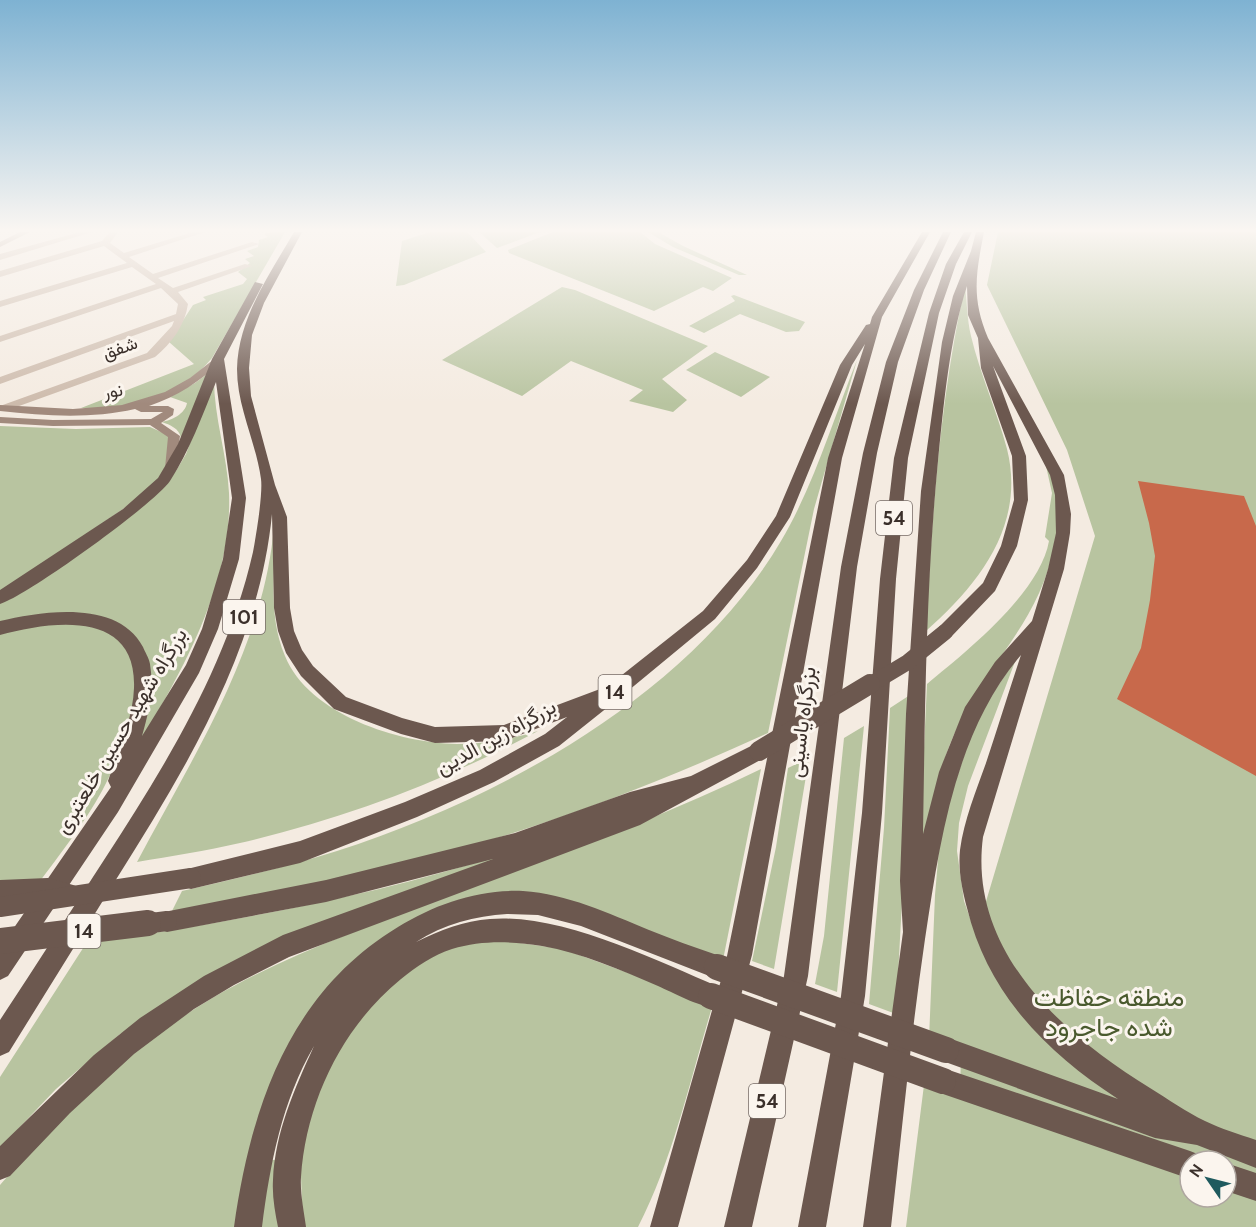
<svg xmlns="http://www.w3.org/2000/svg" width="1256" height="1227" font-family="Cabin,Vazirmatn,sans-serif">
  <rect width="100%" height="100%" fill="#f4ebe1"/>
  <g fill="#b8c4a0" fill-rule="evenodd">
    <path d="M272,232h13l-73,126c-32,39 -83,51 -131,50l113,-44 -25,-22 24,-37 13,-5 -3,-3 40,-13 4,-5 -9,-7 12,-9 -5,-4 9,-3 -7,-5 11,-4 1,-7 9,-3 -4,-3z"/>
    <polygon points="430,232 467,232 486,252 404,285 396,286 402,241"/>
    <polygon points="479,232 540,232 497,248"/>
    <polygon points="553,232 640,232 655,244 732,278 713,291 703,287 654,311 509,253 508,250"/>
    <polygon points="648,232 658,232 683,246 747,275 739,275 673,247"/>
    <path d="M998,232h258v995h-350l18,-142 36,14 1,-50 -32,-10 6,-144 6,-70 36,-108 39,-58 -48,127 -9,37 -2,28 7,50 12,34 119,-399 -28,-86 -80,-165zM1190,1161h36v36h-36z"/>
    <path d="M965,286c2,16 2,33 6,50 9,38 26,75 36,113 19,76 -28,135 -81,182 6,-116 14,-232 39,-345z"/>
    <polygon points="562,287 575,290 708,346 662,379 687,400 673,412 629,401 643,390 571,361 522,396 442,360"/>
    <polygon points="734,295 805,322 799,331 786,332 740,314 704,333 689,326 735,301 731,296"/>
    <polygon points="715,352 770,377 741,397 686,370"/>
    <path d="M857,360l-43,149 -46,224c-83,38 -167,72 -255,100 -111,35 -227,56 -342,80l11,-22c52,-12 104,-24 155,-40 165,-53 354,-157 444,-310 33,-56 52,-121 76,-181z"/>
    <path d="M207,374l-26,64c-2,-10 -11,-13 -19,-16 10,-2 23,-8 25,-19l-17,-6 25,-14z"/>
    <path d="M214,379c0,39 13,75 15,114 4,99 -56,192 -103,275l22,-74 -35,-71 -113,1v-22l176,-131 10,-17z"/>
    <path d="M0,426l76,3 74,-2 18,8c6,22 -6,40 -19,56l-149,103z"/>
    <path d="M1044,457c7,15 17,36 16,52 0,12 -4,25 -6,36 -13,75 -65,116 -96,181 -23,47 -29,100 -40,150l9,-192c39,-32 113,-91 122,-143l-4,-4 7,-44z"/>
    <path d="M273,536l2,2c-1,41 -6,80 10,118 24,59 114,87 172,88 28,0 54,-5 81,-13 -94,50 -194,88 -298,112 -34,8 -69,13 -103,19 54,-102 123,-208 136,-326z"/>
    <path d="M38,623c17,0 38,-2 55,2 74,19 33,121 9,166 -18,33 -42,63 -65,94l-37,1v-255z"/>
    <polygon points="913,693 896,1014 869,1004 884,828 890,708"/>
    <polygon points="864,726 837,992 815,984 824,936 844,738"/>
    <polygon points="809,758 774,969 752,961 776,847 788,768"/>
    <path d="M761,769l-38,191 -248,-64 -137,80 -101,251h-237v-42c61,-71 132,-140 214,-188 71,-41 147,-68 224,-97 109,-41 218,-80 323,-131z"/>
    <path d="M559,837l-76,31 -363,166 -64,55 -56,59v-71l87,-135c97,-12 193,-30 288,-52 62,-15 123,-34 184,-53z"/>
    <path d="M493,939l70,10 150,55c-23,75 -39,153 -75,223h-335l-3,-75 26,-89 65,-84 65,-35z"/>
    <polygon points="281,1159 283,1227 258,1227 266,1161"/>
  </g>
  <polygon fill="#c8694b" points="1138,481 1244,496 1256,526 1256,776 1117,699 1141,648 1150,600 1155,556 1149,523"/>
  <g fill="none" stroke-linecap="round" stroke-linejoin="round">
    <g fill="#cdbbac" fill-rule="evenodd">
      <polygon points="80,232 92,232 0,260 0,254"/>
      <path d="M110,232h8l-8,11 14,10 69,-21h12l-76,25 24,17 99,-32 7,2 -101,34 15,10 72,-24 7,2 -74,26 10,12c-3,21 -16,39 -33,53l-147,53h-8v-4l147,-53 25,-27 2,-5 -174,63v-7l176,-63 2,-10 -17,-16 -161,54v-6l156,-52 -24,-17 -132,40v-6l127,-38 -23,-17 -104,31v-6l102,-30z"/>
    </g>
    <g fill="#a18a7d" fill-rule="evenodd">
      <polygon points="20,232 30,232 0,247 0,242"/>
      <path d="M218,356l5,3 -1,2c-23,21 -44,35 -73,45h19l6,3 -1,6 -12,8 19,13 -5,35h-8l-2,-3 3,-31 -18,-12 -97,1 -53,-3v-6l53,3 98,-1 12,-7h-22l-6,-3c-44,10 -90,7 -135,2v-6l73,4 49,-4 43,-13 25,-14z"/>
    </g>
    <g fill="#6c584f" fill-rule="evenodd">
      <path d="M294,232h8l-38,71 -12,32 -3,33 2,28 24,89 12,32 3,91 4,23 8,19 11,16 33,31 56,21 33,9 69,-2 96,-36 3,1 100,-79 44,-51 29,-44 64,-151 26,-40 4,-1 2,-7 50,-85h8l-48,85 -40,141 -90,497 -74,272h-28l63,-220c-14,0 -41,-15 -55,-21 -37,-16 -76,-33 -116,-40 -31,-5 -60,-6 -90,3 -19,6 -36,18 -51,30 -59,48 -95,123 -100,198 -1,17 3,34 5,50h-28c-3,-15 -6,-31 -5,-47 2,-48 22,-92 41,-134 -32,55 -44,118 -52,181h-28c17,-120 55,-234 164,-300 37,-23 81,-38 125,-36 44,3 85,22 126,39 22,9 45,17 68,25l9,6 102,-503 37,-114 -13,21 -62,152 -33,51 -42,51 -92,76 -64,51 -65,36 -77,35 -117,46 -109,26 -8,-3 -3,-8 3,-8 117,-29 105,-39 75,-32 65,-36 22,-17 -63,24 -69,2 -34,-9 -67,-25 -33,-33 -15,-23 -8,-22 -4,-23 -2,-94c-13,134 -85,253 -155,364 -36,58 -72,116 -108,174l-9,4v-36c35,-53 69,-106 104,-160 63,-97 123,-194 149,-308 3,-16 10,-58 8,-73 -5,-37 -24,-72 -24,-110 1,-51 33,-95 57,-137zM507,914l31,1 43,11 136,53 5,-2 -3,10c-64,-27 -158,-74 -229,-68 -26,2 -50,11 -74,23 28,-18 59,-26 91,-28z"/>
      <polygon points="943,232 951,232 924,290 898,362 877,453 857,567 808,976 752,1227 724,1227 784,976 841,567 863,453 886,362 914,290"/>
      <polygon points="964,232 972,232 956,264 939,313 908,458 896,579 882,813 865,996 826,1227 798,1227 841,996 862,813 880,579 894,458 929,313 946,264"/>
      <path d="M976,232h8c-8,41 -13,66 4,106l76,137 7,39 -1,19 -6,36 -81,268c-15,114 79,197 167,251 18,11 36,24 55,33 16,8 34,13 51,19v28l-59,-23 -42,-7 -218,-79 -4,-9 4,-9 9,-4 172,62c-72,-47 -130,-105 -151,-191 -5,-19 -9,-38 -7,-58 4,-30 16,-59 26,-87 12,-36 23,-72 35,-108 -66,78 -81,185 -96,284 -14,95 -23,192 -34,288h-28l40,-295 -3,-51 6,-167 15,-223 21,-149 11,-46 18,-45zM967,286l1,29 10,23 3,30 31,88 2,44 -13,46 -18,37 -44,44 -2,5 2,5 6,2 6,-2 44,-46 22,-45 11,-46 -2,-44 -33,-90 57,109 5,20 1,38 -8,36 -16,52 -37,41 -30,45 -26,65 -16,62c2,-125 3,-249 15,-373 6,-59 11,-119 29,-175z"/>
      <path d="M255,282l8,2 -39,75 22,139 -7,61 -21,70 -19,44 -81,139 -110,164 -8,4v-32l111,-161 -3,-6c10,-30 25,-62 26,-93 3,-79 -82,-67 -134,-53v-14c42,-10 118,-22 143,26 2,5 6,11 7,17 4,24 -1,48 -8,72l44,-71 16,-36 21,-70 9,-61 -16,-116c-14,34 -26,68 -46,99 -16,23 -143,115 -170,123v-14l123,-81 35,-31 20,-34 34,-85z"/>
      <polygon points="759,742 766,745 769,751 766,757 640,825 289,957 234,985 194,1009 134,1054 70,1113 10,1176 0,1180 0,1146 94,1055 140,1018 204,976 283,935 493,859 326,902 167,932 159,929 156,921 159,913 326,880 515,833 630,792 691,776"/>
      <polygon points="943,1068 1190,1151 1200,1155 1202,1161 1190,1161 1190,1179 943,1094 934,1090 930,1081 934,1072"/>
      <polygon points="1226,1163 1256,1173 1256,1201 1226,1191"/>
    </g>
    <polyline stroke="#6c584f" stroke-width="16" points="868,686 908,662 945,632"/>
    <g stroke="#6c584f" stroke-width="20">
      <polyline points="759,751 870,684"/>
      <polyline points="0,890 48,888 72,895"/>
      <polyline points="0,907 191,878"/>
      <polyline points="136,925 167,921"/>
    </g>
    <g stroke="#6c584f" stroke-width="26">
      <polyline points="0,941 148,923"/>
      <polyline points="717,967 946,1050"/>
      <polyline points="711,996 943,1081"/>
    </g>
  </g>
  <linearGradient id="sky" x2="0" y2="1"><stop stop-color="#7eb2d2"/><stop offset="0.57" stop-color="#faf6f2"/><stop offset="1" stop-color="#faf6f2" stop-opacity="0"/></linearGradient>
  <rect width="1256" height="404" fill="url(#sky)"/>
  <g text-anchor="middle" stroke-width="6" stroke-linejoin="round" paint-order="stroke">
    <g font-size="18" fill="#3b302b" stroke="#fbf5ee">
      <text transform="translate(120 348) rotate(-20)" y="6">شفق</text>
      <text transform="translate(113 391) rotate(-9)" y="6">نور</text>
    </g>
    <g fill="#fbf5ee" stroke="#756b66" stroke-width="1.5">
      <rect x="876" y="501" width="36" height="34" rx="4.5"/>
      <rect x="223" y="600" width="42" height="34" rx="4.5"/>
      <rect x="598.5" y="675" width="33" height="34" rx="4.5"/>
      <rect x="67.5" y="914" width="33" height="34" rx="4.5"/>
      <rect x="749" y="1084" width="36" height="34" rx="4.5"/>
    </g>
    <g font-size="20" font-weight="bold" fill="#3b302b">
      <text x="894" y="525">54</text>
      <text x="244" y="624">101</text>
      <text x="615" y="699">14</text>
      <text x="84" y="938">14</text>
      <text x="767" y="1108">54</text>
    </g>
    <g font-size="21" fill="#3b302b" stroke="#fbf5ee">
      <text transform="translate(802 722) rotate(-83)" y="7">بزرگراه یاسینی</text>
      <text transform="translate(121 731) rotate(-59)" y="7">بزرگراه شهید حسین خلعتبری</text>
      <text transform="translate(496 737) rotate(-29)" y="7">بزرگراه زین الدین</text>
    </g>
    <g font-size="26" fill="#4a5a2e" stroke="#fbf5ee">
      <text x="1109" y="1006">منطقه حفاظت<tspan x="1109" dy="30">شده جاجرود</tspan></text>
    </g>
  </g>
  <g transform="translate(1208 1179) rotate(305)"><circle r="28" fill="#fbf5ee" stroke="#aea6a0" stroke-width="1.5"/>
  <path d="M0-4.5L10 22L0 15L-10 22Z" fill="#1f5a5e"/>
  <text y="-9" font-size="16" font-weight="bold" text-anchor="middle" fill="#3b302b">N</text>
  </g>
</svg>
